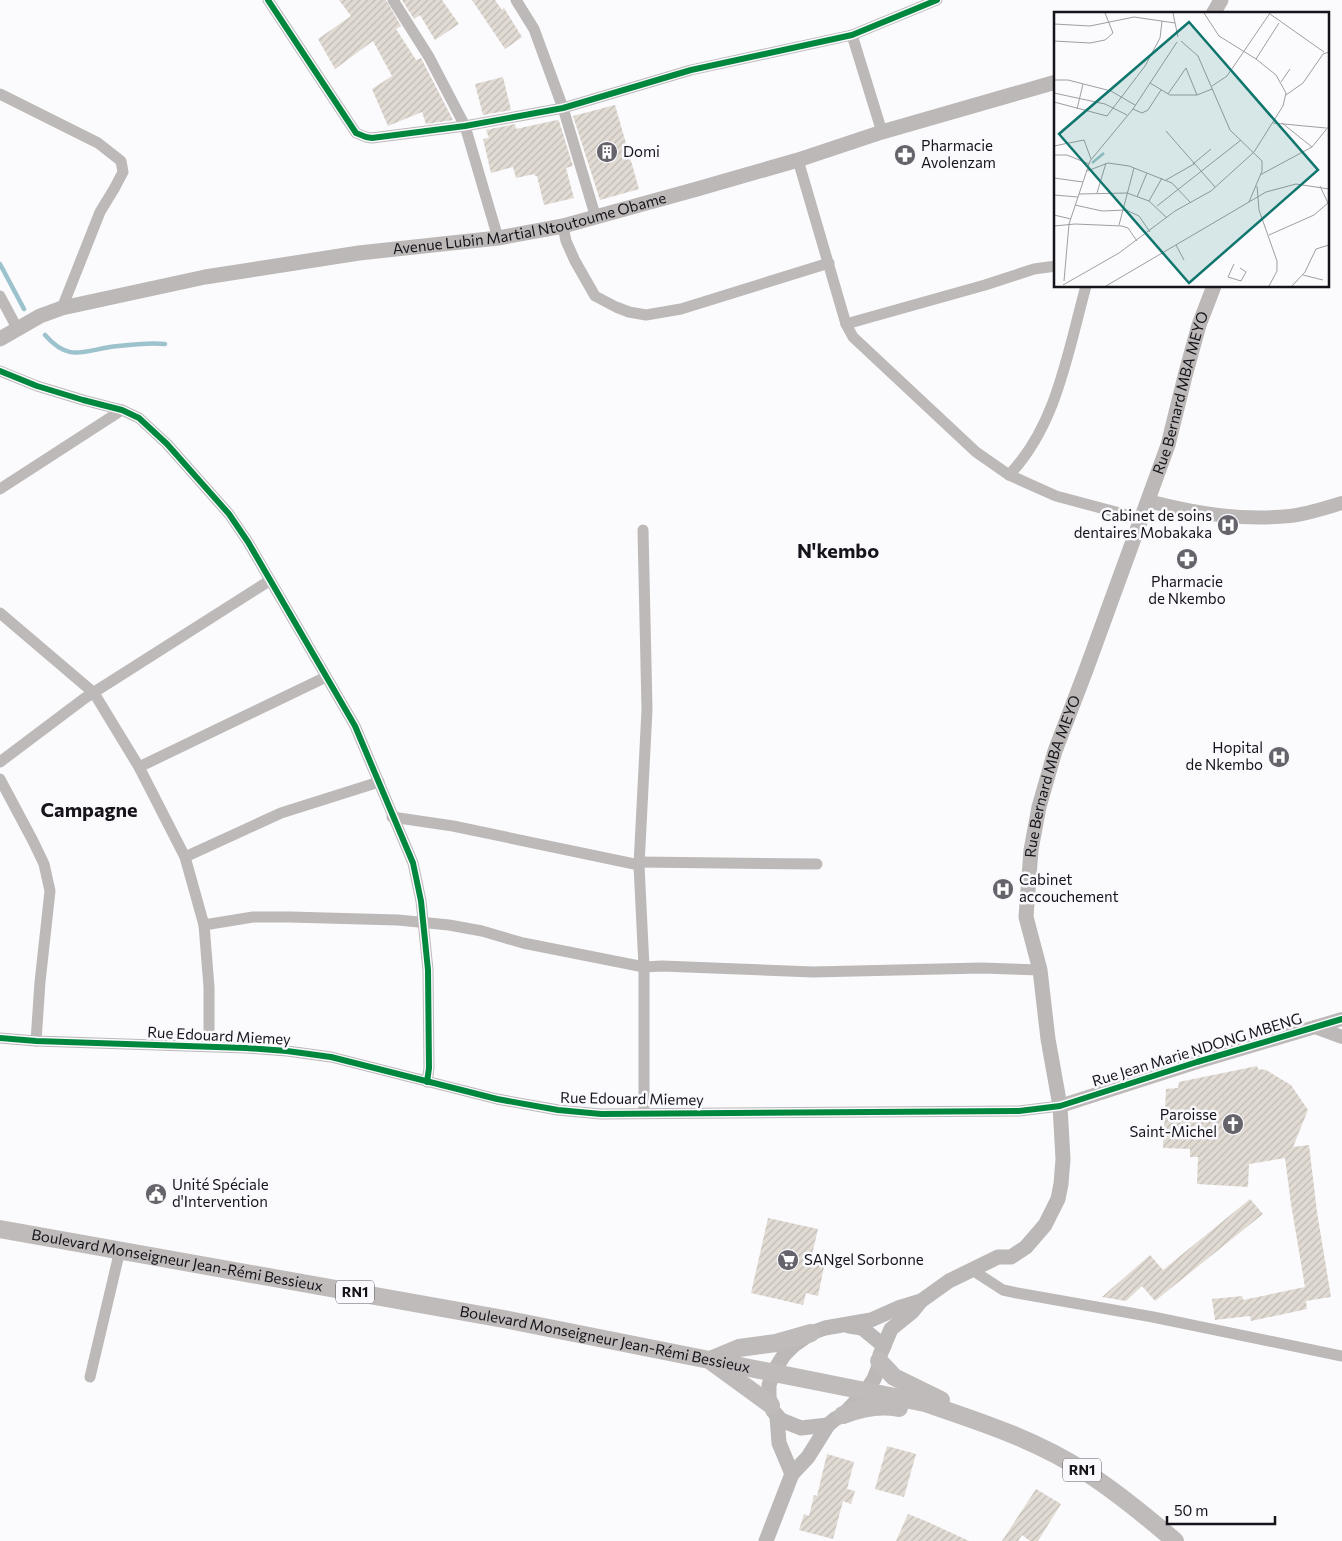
<svg xmlns="http://www.w3.org/2000/svg" width="1342" height="1541" font-family="Commissioner,sans-serif">
  <defs>
    <pattern id="building-hatch" width="6" height="6" patternUnits="userSpaceOnUse" patternTransform="scale(1.25)"><rect width="6" height="6" fill="#e1dbd4"/><path d="M-1 1l2-2M0 6l6-6M5 7l2-2" fill="none" stroke="#c0bbb5"/></pattern>
  </defs>
  <rect width="100%" height="100%" fill="#fbfafc"/>
  <g fill="none" stroke-linecap="round" stroke-linejoin="round">
    <g stroke="#9cc3cd" stroke-width="4.5">
      <polyline points="0,264 24,309"/>
      <path d="M45,335c23,26 36,17 65,12 18,-2 37,-5 55,-3"/>
    </g>
  </g>
  <g fill="url(#building-hatch)">
    <polygon points="339,0 386,0 401,26 396,29 416,60 421,58 453,120 426,124 422,112 388,126 372,89 392,76 373,41 335,69 318,39 351,16"/>
    <polygon points="402,0 442,0 459,24 435,40 420,15 414,19"/>
    <polygon points="472,0 495,0 502,10 504,8 522,37 505,49"/>
    <polygon points="503,77 511,110 483,115 475,84"/>
    <polygon points="615,105 639,189 600,200 573,116"/>
    <polygon points="557,120 559,121 573,166 566,168 574,198 544,205 537,176 535,176 534,174 516,178 513,167 491,173 483,139 489,138 486,130 515,124 516,129"/>
    <polygon points="1257,1066 1258,1069 1266,1070 1291,1085 1308,1110 1293,1147 1309,1145 1317,1212 1331,1297 1306,1301 1307,1309 1251,1321 1250,1316 1215,1320 1212,1299 1242,1296 1243,1300 1305,1287 1291,1204 1285,1158 1249,1164 1248,1187 1197,1184 1198,1157 1190,1157 1190,1149 1163,1148 1166,1089 1178,1088 1179,1082"/>
    <polygon points="1250,1199 1263,1214 1155,1301 1142,1286 1126,1301 1102,1297 1150,1255 1163,1270"/>
    <polygon points="768,1218 818,1229 811,1259 825,1262 818,1296 806,1293 803,1305 751,1293"/>
    <polygon points="887,1446 916,1454 904,1497 875,1489"/>
    <polygon points="827,1454 854,1462 847,1489 855,1491 851,1504 843,1501 833,1539 799,1530 804,1514 809,1516 814,1495 817,1496"/>
    <polygon points="1036,1489 1061,1504 1038,1541 1030,1541 1022,1535 1018,1541 1002,1541"/>
    <polygon points="908,1514 928,1522 969,1541 896,1541"/>
  </g>
  <g fill="none" stroke-linecap="round" stroke-linejoin="round">
    <g stroke="#bcb9b8" stroke-width="11">
      <polyline points="268,0 356,133 366,137 372,138 465,126 563,108 691,70 852,35 937,0"/>
      <polyline points="393,0 429,57 465,126 498,238"/>
      <polyline points="516,0 534,29 563,108 596,218"/>
      <polyline points="852,35 882,132"/>
      <polyline points="0,94 98,143 121,161 123,172 114,189 100,212 62,308"/>
      <polyline points="798,160 846,324 853,337 976,452 1009,475 1056,496 1142,519"/>
      <polyline points="563,226 566,241 575,261 595,296 616,307 629,312 646,315 681,309 829,263"/>
      <polyline points="0,296 17,328"/>
      <polyline points="846,324 985,285 1034,269 1056,266"/>
      <polyline points="0,371 37,386 83,400 122,410 139,418 167,444 229,514 248,542 355,726 413,863 421,901 428,970 429,1068 427,1082"/>
      <path d="M1009,475c48,-50 59,-124 77,-189"/>
      <polyline points="0,489 122,410"/>
      <polyline points="643,530 647,710 639,865 644,967 644,1112"/>
      <polyline points="0,613 94,693 139,767 185,857 204,925 209,987 209,1046"/>
      <polyline points="0,762 85,698 269,581"/>
      <polyline points="139,767 326,677"/>
      <polyline points="0,779 33,841 44,864 50,891 40,982 36,1041"/>
      <polyline points="392,817 453,826 639,865"/>
      <polyline points="185,857 281,813 379,782"/>
      <polyline points="639,862 817,864"/>
      <polyline points="204,925 253,917 290,917 398,920 449,925 482,931 523,943 644,967 662,966 813,972 982,968 1040,970"/>
      <polyline points="0,1038 36,1041 246,1048 287,1051 331,1057 497,1099 558,1110 601,1114 1019,1111 1060,1106"/>
      <polyline points="972,1270 1003,1290 1017,1293 1153,1317 1342,1356"/>
      <polyline points="90,1377 120,1250"/>
    </g>
    <g stroke="#bcb9b8" stroke-width="14">
      <path d="M1148,501c46,12 93,20 142,15 17,-2 35,-8 52,-13"/>
      <polyline points="1315,1027 1342,1037"/>
      <polyline points="1060,1106 1197,1062 1342,1019"/>
    </g>
    <g stroke="#bbb8b7" stroke-width="15">
      <polyline points="1213,14 1221,0"/>
      <path id="s1" d="M0,339l40,-23 22,-8 143,-31 154,-24 139,-15 65,-12 134,-37 101,-29 84,-28 174,-50"/>
      <polyline points="849,1326 862,1328 884,1346"/>
      <polyline points="777,1417 779,1443 792,1474"/>
      <path id="s2" d="M828,1425l-27,3 -20,-8 -8,-9 -4,-14v-12l5,-14 10,-16 10,-10 17,-12 14,-5 46,-8 27,-12 23,-7 28,-20 49,-24h13l15,-10 19,-22 13,-26 3,-15 2,-25 -3,-53 -12,-67 -8,-69 -14,-53 5,-67 8,-43 16,-56 31,-81 82,-225 17,-69 14,-51 15,-39"/>
      <polyline points="766,1541 792,1474 808,1457 828,1425 835,1419 843,1415 865,1392 874,1379 879,1366 880,1355 891,1329 912,1312 920,1302"/>
    </g>
    <g stroke="#bfbbbb" stroke-width="18">
      <path id="s3" d="M0,1229l509,91 416,83c56,19 112,37 162,70 31,20 60,44 88,68"/>
      <polyline points="710,1360 739,1348 776,1343 811,1333"/>
      <polyline points="879,1361 894,1377 941,1400"/>
      <polyline points="712,1362 771,1405"/>
      <path d="M843,1415c18,-7 37,-11 56,-7"/>
    </g>
    <g stroke="#faf9fd" stroke-width="9">
      <g id="cycleway">
        <polyline points="268,0 356,133 366,137 372,138 465,126 563,108 691,70 852,35 937,0"/>
        <polyline points="0,371 37,386 83,400 122,410 139,418 167,444 229,514 248,542 355,726 413,863 421,901 428,970 429,1068 427,1082"/>
        <polyline points="0,1038 36,1041 246,1048 287,1051 331,1057 497,1099 558,1110 601,1114 1019,1111 1060,1106 1197,1062 1342,1019"/>
      </g>
    </g>
    <use href="#cycleway" stroke="#00873e" stroke-width="6"/>
  </g>
  <defs>
    <g id="building-disc" transform="scale(1.125)"><circle r="9.5" fill="#66646a" stroke="#faf9fd"/><path d="M-4-6H4V6H1V3H-1V6H-4ZM-2.5-4.3h1.7v1.8h-1.7ZM.8-4.3h1.7v1.8H.8ZM-2.5-1h1.7V.8h-1.7ZM.8-1h1.7V.8H.8Z" fill="#fff"/></g>
    <g id="pharmacy-disc" transform="scale(1.125)"><circle r="9.5" fill="#66646a" stroke="#faf9fd"/><path d="M-2-6h4v4h4v4h-4v4h-4v-4h-4v-4h4Z" fill="#fff"/></g>
    <g id="hospital-disc" transform="scale(1.125)"><circle r="9.5" fill="#66646a" stroke="#faf9fd"/><path d="M-5-5h3v3.5h4V-5h3V5h-3V1.5h-4V5h-3Z" fill="#fff"/></g>
    <g id="church-disc" transform="scale(1.125)"><circle r="9.5" fill="#66646a" stroke="#faf9fd"/><path d="M-1.2-6h2.4v3.5h3.3v2.4h-3.3V6h-2.4V-.1h-3.3v-2.4h3.3Z" fill="#fff"/></g>
    <g id="civic-disc" transform="scale(1.125)"><circle r="9.5" fill="#66646a" stroke="#faf9fd"/><path d="M-.6-6.5H3V-4.5H.6V-3L4-1V1h2V6H-6V1h2V-1L-.6-3ZM-1.2 2.5V6h2.4V2.5Z" fill="#fff"/></g>
    <g id="supermarket-disc" transform="scale(1.125)"><circle r="9.5" fill="#66646a" stroke="#faf9fd"/><path d="M-6-5.5h2.5l.6 2H6L4.5 2H-2.5L-4.4-4H-6ZM-1.5 3.2a1.3 1.3 0 1 0 .1 0ZM3 3.2a1.3 1.3 0 1 0 .1 0Z" fill="#fff"/></g>
  </defs>
  <g fill-rule="evenodd">
    <use href="#building-disc" x="607" y="152"/>
    <use href="#pharmacy-disc" x="905" y="155"/>
    <use href="#hospital-disc" x="1228" y="525"/>
    <use href="#pharmacy-disc" x="1187" y="559"/>
    <use href="#hospital-disc" x="1279" y="757"/>
    <use href="#hospital-disc" x="1003" y="889"/>
    <use href="#church-disc" x="1233" y="1124"/>
    <use href="#civic-disc" x="156" y="1194"/>
    <use href="#supermarket-disc" x="788" y="1260"/>
  </g>
  <g text-anchor="middle" stroke-width="5" stroke-linejoin="round" paint-order="stroke">
    <g fill="#faf9fd" stroke="#5a585f" stroke-width="1">
      <rect x="336" y="1280.5" width="38" height="23" rx="4"/>
      <rect x="1063" y="1458.5" width="38" height="23" rx="4"/>
    </g>
    <g font-size="14" font-weight="bold" fill="#16131b">
      <text x="355" y="1297">RN1</text>
      <text x="1082" y="1475">RN1</text>
    </g>
    <g font-size="15" fill="#16131b" stroke="#faf9fd" text-anchor="start">
      <text x="921" y="151">Pharmacie<tspan x="921" dy="17">Avolenzam</tspan></text>
      <text x="623" y="157">Domi</text>
      <text x="1212" y="521" text-anchor="end">Cabinet de soins<tspan x="1212" dy="17">dentaires Mobakaka</tspan></text>
      <text x="1187" y="587" text-anchor="middle">Pharmacie<tspan x="1187" dy="17">de Nkembo</tspan></text>
      <text x="1263" y="753" text-anchor="end">Hopital<tspan x="1263" dy="17">de Nkembo</tspan></text>
      <text x="1019" y="885">Cabinet<tspan x="1019" dy="17">accouchement</tspan></text>
      <text x="1217" y="1120" text-anchor="end">Paroisse<tspan x="1217" dy="17">Saint-Michel</tspan></text>
      <text x="172" y="1190">Unité Spéciale<tspan x="172" dy="17">d'Intervention</tspan></text>
      <text x="804" y="1265">SANgel Sorbonne</text>
    </g>
    <g font-size="15" fill="#16131b" stroke="#faf9fd">
      <text dy="5" stroke="none"><textPath href="#s1" startOffset="545">Avenue Lubin Martial Ntoutoume Obame</textPath></text>
      <text dy="5" stroke="none"><textPath href="#s2" startOffset="1284">Rue Bernard MBA MEYO</textPath></text>
      <text dy="5" stroke="none"><textPath href="#s2" startOffset="879">Rue Bernard MBA MEYO</textPath></text>
      <text transform="translate(219 1036) rotate(3)" y="5">Rue Edouard Miemey</text>
      <text transform="translate(1197 1050) rotate(-17)" y="5">Rue Jean Marie NDONG MBENG</text>
      <text transform="translate(632 1099) rotate(1)" y="5">Rue Edouard Miemey</text>
      <text dy="5" stroke="none"><textPath href="#s3" startOffset="180">Boulevard Monseigneur Jean-Rémi Bessieux</textPath></text>
      <text dy="5" stroke="none"><textPath href="#s3" startOffset="615">Boulevard Monseigneur Jean-Rémi Bessieux</textPath></text>
    </g>
    <g font-size="20" font-weight="bold" fill="#16131b" stroke="#faf9fd">
      <text x="838" y="558">N'kembo</text>
      <text x="89" y="817">Campagne</text>
    </g>
  </g>
  <g transform="translate(1054 12)">
    <rect width="275" height="275" fill="#fbfafc"/>
    <path fill="none" stroke="#9cc3cd" stroke-width="2.5" d="M38,151l12,-10"/>
    <path fill="none" stroke="#9f9ea2" stroke-width="1" d="M119,1l5,24M216,2l54,38M0,12l36,2 44,-9 41,6M0,29l36,2 15,-3 8,-7 -8,-20M127,29l17,15 32,74 32,31v10l-13,31M202,47l23,-36M0,68h14l43,11 24,14M227,70l9,-13M96,71l20,12h27l15,-6M158,74l15,-10 43,-63M0,81l51,11 22,11M114,82l18,-26 11,27M232,83l17,-12 20,-29 6,-2M0,90l53,14 38,-50 15,-28 2,-17M23,97l6,-25M79,97l9,4 6,-3 13,-20M219,111l53,5M228,111l30,24M112,119l49,56M0,134l30,-6 7,19M0,143h13l22,9M139,152l18,-15M33,159l21,-8 21,3 43,17 19,20M206,163l52,-28 17,-21M0,166l29,4M112,168l28,-16M203,174l2,24 18,51v10l-8,15M266,174l8,17M43,181l9,-30M25,182l48,-1 22,8 18,17M0,183l24,2M83,185l10,-24M95,189l13,-23M21,193l27,6 24,-1 13,6 11,16M103,194l84,-66M0,203l17,4M65,213l15,-57M0,214l21,-2 47,2 6,2 9,13M215,223l45,-20 14,-12M122,233l8,15M180,252l-6,13 13,4 5,-9 -6,-4M249,263l20,5M10,269l5,-57 21,-63 43,-52 44,-67M9,273l56,-32 56,-42 36,-20 43,-39 29,-46 3,-13 -10,-18 -20,-16 -37,-23 -15,-23M52,274l160,-94 30,-8 33,5M238,274l13,-14 11,-23 13,-4"/>
    <path fill="#0f766e" fill-opacity="0.15" stroke="#0f766e" stroke-width="2.5" d="M135,10l129,148 -129,113 -130,-149z"/>
    <rect width="275" height="275" fill="none" stroke="#16131b" stroke-width="2.5"/>
  </g>
  <path d="M1167 1516v8h108v-8" fill="none" stroke="#16131b" stroke-width="2.5"/>
  <text x="1174" y="1516" font-size="15" fill="#16131b" stroke="#faf9fd" stroke-width="4" paint-order="stroke">50 m</text>
</svg>
